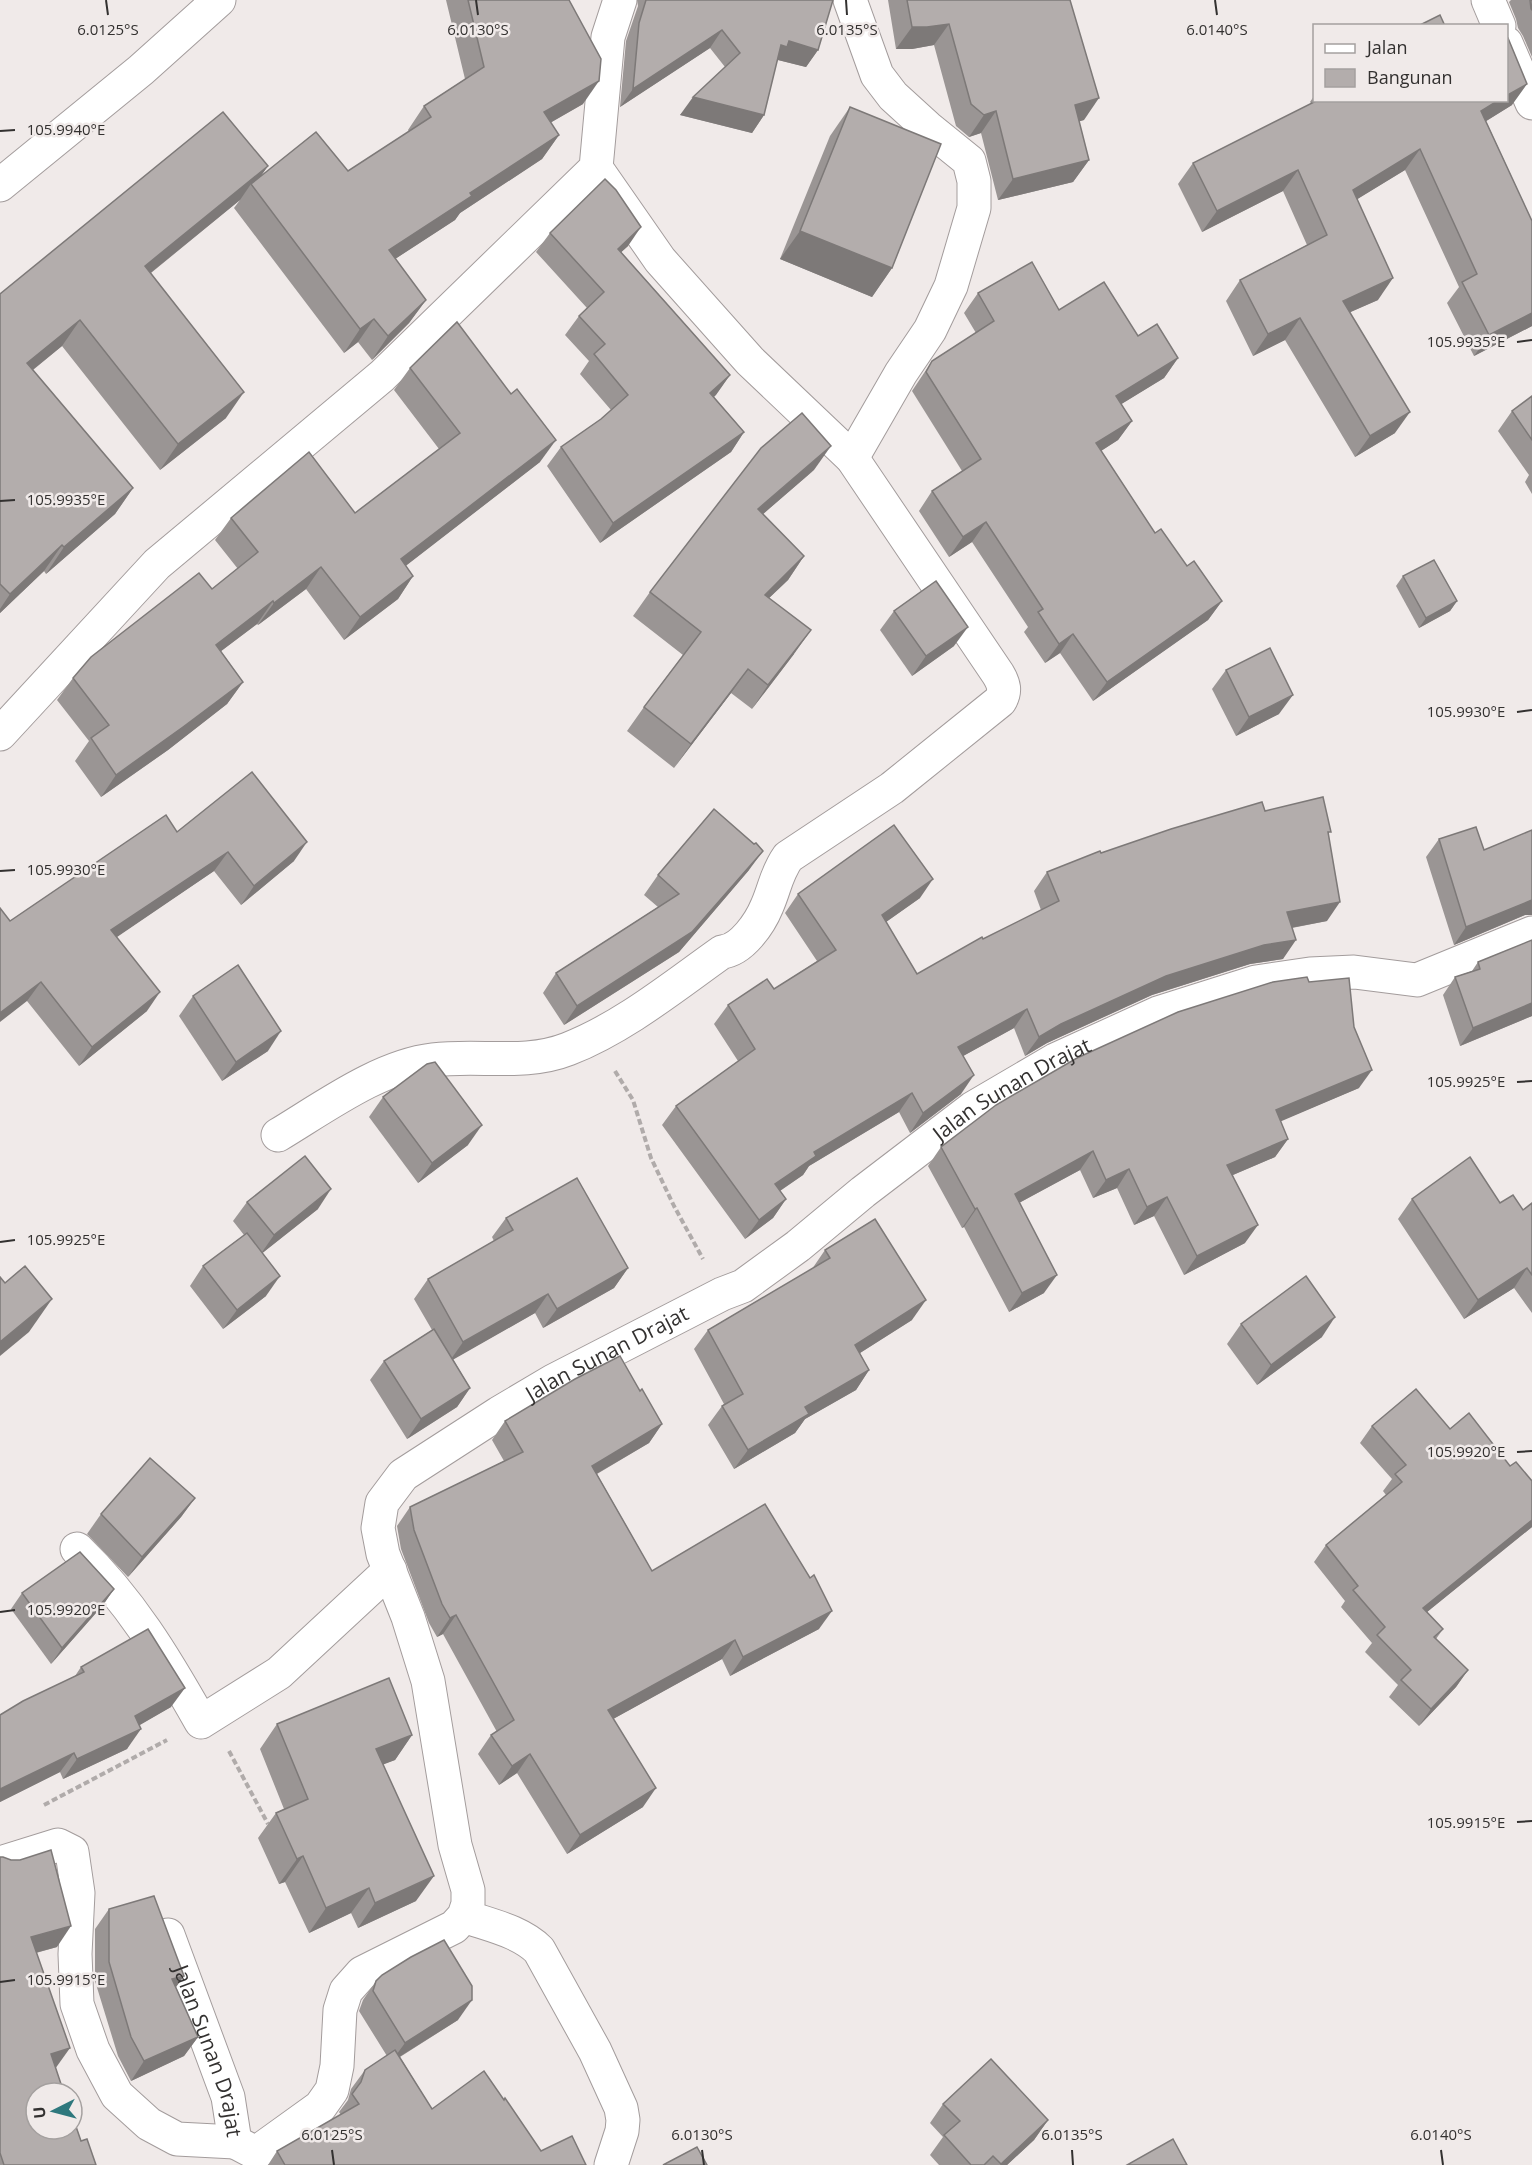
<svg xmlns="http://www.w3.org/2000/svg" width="1532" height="2165" font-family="'Open Sans',sans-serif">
  <rect width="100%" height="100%" fill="#f0eae9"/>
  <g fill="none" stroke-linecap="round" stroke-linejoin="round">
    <g stroke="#a39c9c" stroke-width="35">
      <g id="street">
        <polyline points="850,0 877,75 893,96 927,127 969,161 974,181 974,208 951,286 930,330 901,373 852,458"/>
        <polyline points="1488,0 1499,26"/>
        <polyline points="1506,43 1532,103"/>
        <polyline points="0,185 141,70 219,0"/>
        <polyline points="0,734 157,564 382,376 596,168 608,37 620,0"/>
        <path d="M278,1135c45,-27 102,-69 155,-75 45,-6 92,6 135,-11 56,-22 106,-63 154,-97 20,-2 38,-29 45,-46 8,-18 9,-32 21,-49l104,-69 108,-87c6,-10 4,-17 -2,-27l-146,-216 -102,-97 -90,-101 -64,-92"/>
        <path d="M77,1549c53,51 88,109 124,173l78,-49 111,-103"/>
        <polyline points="0,1863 58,1845 72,1852 78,1893 75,1954 77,2004 93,2050 117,2095 149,2124 177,2139 235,2142"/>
        <path d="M464,1916c25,9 56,15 75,34l56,101 26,57 2,12 -1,11 -11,34"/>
        <path id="s1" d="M168,1935l60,162 7,45 19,10"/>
        <path id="s2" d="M256,2153l64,-46 12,-17 5,-24 3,-56 6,-19 16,-18 92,-46 10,-11 4,-12v-14l-13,-45 -27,-164 -20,-64 -25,-63 -5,-26 4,-25 21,-28 96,-62 54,-32 169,-87 21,-8 55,-40 65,-54 110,-84 82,-48 103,-47 98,-31 54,-8 44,-2 63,8 115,-47"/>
      </g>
    </g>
    <g stroke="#b0abaa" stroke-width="4" stroke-dasharray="6 3" stroke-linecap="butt">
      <polyline points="615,1071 633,1100 651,1158 674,1206 703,1259"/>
      <polyline points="229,1751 268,1824"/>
      <polyline points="44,1805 167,1740"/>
    </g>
    <use href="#street" stroke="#fff" stroke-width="33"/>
  </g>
  <g fill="#9a9594">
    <polygon points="446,0 569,0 583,104 550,123 559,135 542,159 460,213 455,220 395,259 426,300 409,323 372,360 358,342 344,353 234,208 240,200 151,273 226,418 160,470 62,346 33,370 133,488 115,514 46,574 44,571 0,613 0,294 268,166 260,177 348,171 409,132 408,130 424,106 465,79"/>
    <polygon points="637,0 833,0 818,50 806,67 778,60 777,61 764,115 752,133 680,115 725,67 710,48 620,107 626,41 638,6"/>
    <polygon points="888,0 1070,0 1084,120 1079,121 1089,160 1073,182 998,200 981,133 969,137 956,126 934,45 912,49 896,49"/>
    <polygon points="1511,0 1532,0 1532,57 1523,36 1518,28 1516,19 1509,2"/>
    <polygon points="1314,96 1314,100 1506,100 1512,105 1486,121 1532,221 1532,326 1474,356 1447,303 1459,287 1405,170 1357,199 1378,300 1350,312 1395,433 1355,457 1285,340 1253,356 1226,301 1240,280 1307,245 1283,191 1202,232 1178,184 1193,163 1312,104 1310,102"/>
    <polygon points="850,107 892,268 872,297 780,259 830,136"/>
    <polygon points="550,233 628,246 621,252 730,375 714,397 744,432 731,452 600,543 547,466 561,447 601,419 611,410 580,374 589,361 565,335 579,316 587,308 536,252"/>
    <polygon points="978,293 1059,310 1138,336 1178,358 1164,378 1121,404 1132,421 1118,440 1101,451 1155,533 1222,601 1208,620 1093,701 1060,653 1045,663 1024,632 1028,627 972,542 949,557 919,511 932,491 962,471 912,391 932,361 976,333 964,313"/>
    <polygon points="410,368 540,462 405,566 413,576 398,599 344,640 306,589 258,625 257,624 221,651 243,682 227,704 168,750 101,797 75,761 89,741 57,700 73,678 212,589 238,569 215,540 231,518 355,513 439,449 394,390"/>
    <polygon points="1532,396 1532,494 1525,482 1529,475 1498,431 1512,411"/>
    <polygon points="814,470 763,514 804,556 788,580 769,598 794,654 752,709 731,693 674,768 627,731 644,707 683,655 633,616 650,592"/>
    <polygon points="1403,576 1457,601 1450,611 1419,628 1396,586"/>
    <polygon points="894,611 954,646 912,676 880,630"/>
    <polygon points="1226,670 1279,714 1236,736 1212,689"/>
    <polygon points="1265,811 1328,835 1327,921 1292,928 1283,959 1250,964 1152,995 1047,1043 1025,1056 1014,1028 963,1056 961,1094 910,1133 899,1112 809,1166 803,1175 780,1191 786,1199 773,1218 745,1239 662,1125 676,1106 738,1061 714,1024 728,1005 774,989 817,961 785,913 798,894 920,898 886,922 917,974 1041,910 1034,891 1047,872 1101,853"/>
    <polygon points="1532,830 1532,915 1525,915 1454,945 1426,857 1439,839 1484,850"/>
    <polygon points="177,832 294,861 241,905 214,871 116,937 147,1011 79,1066 27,1001 10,921"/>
    <polygon points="749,870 679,952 564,1025 543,993 556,973 658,907 644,895 658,875"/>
    <polygon points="1532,940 1532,1016 1460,1046 1443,995 1455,977 1472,971 1478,962"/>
    <polygon points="1309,982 1359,1088 1280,1121 1288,1139 1275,1157 1233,1175 1245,1243 1184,1275 1154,1216 1134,1225 1117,1188 1093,1198 1080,1170 1019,1203 1044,1293 1009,1312 964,1227 962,1228 928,1166 941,1147"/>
    <polygon points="193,996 268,1051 222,1081 179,1016"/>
    <polygon points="383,1097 468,1145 418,1183 369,1117"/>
    <polygon points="1412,1199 1500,1203 1523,1210 1532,1203 1532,1313 1514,1288 1464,1319 1398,1219"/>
    <polygon points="247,1202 318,1209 262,1253 266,1296 223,1329 190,1286 203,1266 244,1235 233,1221"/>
    <polygon points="506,1218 628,1268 614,1288 543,1328 535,1313 453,1359 470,1388 457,1407 407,1439 370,1380 384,1361 432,1330 414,1299 428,1279 494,1241 492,1237"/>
    <polygon points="825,1250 912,1320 860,1353 869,1370 856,1390 805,1419 795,1433 734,1469 708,1425 722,1406 724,1404 694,1349 708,1330 812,1269"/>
    <polygon points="1241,1324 1322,1337 1257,1385 1227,1344"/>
    <polygon points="640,1391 662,1424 649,1443 597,1474 652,1571 819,1629 730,1676 722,1659 613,1719 643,1807 567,1854 517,1773 499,1785 478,1754 491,1735 497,1732 443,1634 437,1637 429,1623 401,1549 397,1526 410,1507 504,1461 492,1440 505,1421"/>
    <polygon points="1372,1426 1532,1527 1427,1612 1443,1629 1436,1639 1468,1670 1456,1687 1419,1726 1389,1697 1398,1685 1365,1652 1372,1643 1341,1607 1345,1601 1314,1562 1326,1545 1386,1495 1383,1491 1392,1479 1360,1443"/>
    <polygon points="195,1498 181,1517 128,1577 87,1534 101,1514"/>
    <polygon points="114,1589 103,1605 51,1664 11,1609 22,1593"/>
    <polygon points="81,1667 171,1707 139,1725 127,1749 63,1779 60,1772 0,1802 0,1715 75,1676"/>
    <polygon points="277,1724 412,1735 395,1760 383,1764 416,1901 358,1928 351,1913 309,1933 285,1882 279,1884 258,1838 276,1813 284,1809 260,1749"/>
    <polygon points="0,1857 57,1947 36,1953 56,2069 81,2141 96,2165 0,2165"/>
    <polygon points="109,1909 184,1976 176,1987 198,2037 184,2056 131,2081 118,2056 95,1981 95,1929"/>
    <polygon points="376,1981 458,2020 400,2057 432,2109 541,2151 586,2165 268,2165 277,2151 341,2115 339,2112 348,2100 351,2089 365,2070 387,2056 359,2011 363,2000"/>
    <polygon points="943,2104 1048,2120 1034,2140 1007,2165 939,2165 930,2155 943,2137 930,2123"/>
  </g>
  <g fill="#7d7978">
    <polygon points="949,24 934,45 912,49 896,49 912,27"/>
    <polygon points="722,30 710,48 620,107 633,89"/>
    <polygon points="789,41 818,50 806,67 778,60 775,65 781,45"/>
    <polygon points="599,81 583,104 527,136 544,112"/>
    <polygon points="1527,84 1512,105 1467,133 1481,111 1499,100 1506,100 1506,96"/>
    <polygon points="693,97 764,115 752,133 680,115"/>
    <polygon points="1099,98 1084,120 1060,127 1075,105"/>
    <polygon points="996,111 981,133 969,137 984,115"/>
    <polygon points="559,135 542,159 460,213 455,220 372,274 389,250 470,193"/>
    <polygon points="1420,149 1405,170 1338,211 1353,190"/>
    <polygon points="1089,160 1073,182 998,200 1013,179"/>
    <polygon points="268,166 253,187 251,184 240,200 127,292 145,266"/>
    <polygon points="1298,170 1283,191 1202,232 1217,211"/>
    <polygon points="641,227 628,246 604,268 618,249"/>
    <polygon points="800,231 892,268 872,297 780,259"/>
    <polygon points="1393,278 1378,300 1328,322 1343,301"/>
    <polygon points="426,300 409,323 372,360 388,336"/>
    <polygon points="1532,313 1532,326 1474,356 1489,335"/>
    <polygon points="1300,318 1285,340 1253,356 1268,334"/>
    <polygon points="374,319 358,342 344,353 360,329"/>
    <polygon points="80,320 62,346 9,389 27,363"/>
    <polygon points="1178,358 1164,378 1102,416 1116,396"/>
    <polygon points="730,375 716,395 696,412 710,393"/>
    <polygon points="244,392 226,418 160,470 178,444"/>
    <polygon points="1410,412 1395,433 1355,457 1370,436"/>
    <polygon points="1132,421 1118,440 1082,463 1096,443"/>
    <polygon points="744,432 731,452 600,543 613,523"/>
    <polygon points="556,440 540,462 385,582 401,559"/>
    <polygon points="831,446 814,470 741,533 758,509"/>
    <polygon points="133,488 115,514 46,574 64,547"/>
    <polygon points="986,522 972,542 949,557 963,537"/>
    <polygon points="62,545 44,571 0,613 0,609 10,594"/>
    <polygon points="804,556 788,580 748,618 765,595"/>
    <polygon points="321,567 306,589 258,625 274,603"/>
    <polygon points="413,576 398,599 344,640 360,617"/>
    <polygon points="273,601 257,624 200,667 216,645"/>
    <polygon points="1222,601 1208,620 1093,701 1107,682"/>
    <polygon points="1457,601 1450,611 1419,628 1426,618"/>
    <polygon points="968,627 954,646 912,676 926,656"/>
    <polygon points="811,630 794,654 752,709 768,685"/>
    <polygon points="1073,634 1060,653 1045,663 1059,644"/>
    <polygon points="748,669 731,693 674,768 691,744"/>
    <polygon points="243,682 227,704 168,750 101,797 116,775"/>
    <polygon points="1293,695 1279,714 1236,736 1249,717"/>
    <polygon points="307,842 294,861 241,905 254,886"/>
    <polygon points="763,851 749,870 679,952 564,1025 577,1006"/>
    <polygon points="228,852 214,871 98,950 111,930"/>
    <polygon points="933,879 920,898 869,934 882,915"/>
    <polygon points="1532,900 1532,915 1525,915 1454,945 1466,927"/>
    <polygon points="1340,902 1327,921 1274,931 1287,912"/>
    <polygon points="1296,940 1283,959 1250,964 1152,995 1047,1043 1025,1056 1039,1037 1061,1024 1166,976 1264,945"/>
    <polygon points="41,982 27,1001 0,1022 0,1013"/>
    <polygon points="160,992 147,1011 79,1066 92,1047"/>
    <polygon points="1532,1003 1532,1016 1460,1046 1473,1028"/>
    <polygon points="1027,1009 1014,1028 945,1066 958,1047"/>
    <polygon points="281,1031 268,1051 222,1081 236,1062"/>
    <polygon points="1372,1070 1359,1088 1263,1129 1276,1110"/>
    <polygon points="974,1075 961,1094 910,1133 923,1113"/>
    <polygon points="912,1093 899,1112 809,1166 803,1175 762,1203 775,1184 814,1152"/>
    <polygon points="482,1125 468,1145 418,1183 432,1163"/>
    <polygon points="1288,1139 1275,1157 1214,1183 1227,1165"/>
    <polygon points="1093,1151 1080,1170 1002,1212 1015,1194"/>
    <polygon points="1129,1169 1117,1188 1093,1198 1106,1180"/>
    <polygon points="331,1189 318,1209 260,1255 274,1235"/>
    <polygon points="1167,1197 1154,1216 1134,1225 1147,1207"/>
    <polygon points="786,1199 773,1218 745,1239 759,1220"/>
    <polygon points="977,1208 964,1227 962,1228 975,1209"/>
    <polygon points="1258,1225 1245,1243 1184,1275 1197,1256"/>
    <polygon points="628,1268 614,1288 543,1328 557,1309"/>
    <polygon points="1527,1268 1514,1288 1464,1319 1478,1300"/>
    <polygon points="1057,1275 1044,1293 1009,1312 1022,1293"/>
    <polygon points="280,1276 266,1296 223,1329 237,1310"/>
    <polygon points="548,1294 535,1313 449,1362 463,1342"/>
    <polygon points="52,1299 29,1332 0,1356 0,1342"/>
    <polygon points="926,1300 912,1320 841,1365 855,1345"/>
    <polygon points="1335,1317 1322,1337 1257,1385 1271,1365"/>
    <polygon points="869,1370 856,1390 805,1419 795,1433 734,1469 748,1450 805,1407"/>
    <polygon points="470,1388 457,1407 407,1439 421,1419"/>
    <polygon points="662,1424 649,1443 579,1484 592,1466"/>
    <polygon points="195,1498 181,1517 128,1577 142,1557"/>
    <polygon points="1532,1520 1532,1527 1411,1625 1423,1608"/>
    <polygon points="114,1589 103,1605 51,1664 62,1648"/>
    <polygon points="832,1611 819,1629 730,1676 743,1657"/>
    <polygon points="456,1615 443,1634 437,1637 450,1618"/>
    <polygon points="735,1640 722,1659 595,1729 608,1710"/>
    <polygon points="1468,1670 1456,1687 1419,1726 1431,1709"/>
    <polygon points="185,1688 171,1707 121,1736 135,1716"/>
    <polygon points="141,1729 127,1749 63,1779 77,1759"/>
    <polygon points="412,1735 395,1760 359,1774 376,1749"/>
    <polygon points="74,1753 60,1772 0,1802 0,1789"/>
    <polygon points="530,1754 517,1773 499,1785 512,1766"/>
    <polygon points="656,1788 643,1807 567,1854 580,1835"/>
    <polygon points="303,1856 285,1882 279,1884 297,1859"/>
    <polygon points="434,1876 416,1901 358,1928 375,1903"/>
    <polygon points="369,1888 351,1913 309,1933 326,1908"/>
    <polygon points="71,1926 57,1947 16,1958 31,1937"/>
    <polygon points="184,1976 170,1995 172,1979"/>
    <polygon points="472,2000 458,2020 391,2062 405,2043"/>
    <polygon points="198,2037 184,2056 131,2081 144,2061"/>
    <polygon points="70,2048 55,2069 51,2054"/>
    <polygon points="1048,2120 1034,2140 1007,2165 1000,2165"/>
  </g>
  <g fill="#b3adac" stroke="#7d7978" stroke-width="1.5">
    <polygon points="468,0 569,0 601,59 599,81 544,112 559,135 470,193 472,196 389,250 426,300 388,336 374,319 360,329 251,184 316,132 348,171 431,117 424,106 484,67"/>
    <polygon points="646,0 833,0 818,50 789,41 787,47 781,45 764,115 693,97 740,53 722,30 633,89 639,23"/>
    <polygon points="907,0 1070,0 1099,98 1075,105 1089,160 1013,179 996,111 984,115 971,104 949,24 927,27 912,27"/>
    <polygon points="1530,0 1532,0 1532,10 1531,9"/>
    <polygon points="1440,15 1445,26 1418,26"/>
    <polygon points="1508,38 1527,84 1506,96 1506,39"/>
    <polygon points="1318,100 1499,100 1481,111 1532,221 1532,313 1489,335 1462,282 1477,274 1420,149 1353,190 1393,278 1343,301 1410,412 1370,436 1300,318 1268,334 1240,280 1327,235 1298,170 1217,211 1193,163"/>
    <polygon points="850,107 941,144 892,268 800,231"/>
    <polygon points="223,112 268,166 145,266 244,392 178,444 80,320 27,363 133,488 64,547 62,545 10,594 0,584 0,294"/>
    <polygon points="605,179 616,190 641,227 618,249 730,375 710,393 744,432 613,523 561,447 601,419 628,395 594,354 605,344 579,316 604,292 550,233"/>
    <polygon points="1032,262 1059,310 1104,282 1138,336 1157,324 1178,358 1116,396 1132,421 1096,443 1155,533 1161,529 1187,566 1194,561 1222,601 1107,682 1073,634 1059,644 1038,612 1043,609 986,522 963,537 932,491 981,459 926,372 932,361 994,321 978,293"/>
    <polygon points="457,322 511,394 517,389 556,440 401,559 413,576 360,617 321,567 274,603 273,601 216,645 243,682 183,727 116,775 91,738 109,725 73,678 91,657 199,573 212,589 258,552 231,518 309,452 355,513 460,433 410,368"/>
    <polygon points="1532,396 1532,440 1512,411"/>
    <polygon points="802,413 831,446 758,509 804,556 765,595 811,630 768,685 748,669 691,744 644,707 701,632 650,592 761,448"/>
    <polygon points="1434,560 1457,601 1426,618 1403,576"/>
    <polygon points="936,581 968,627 926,656 894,611"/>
    <polygon points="1270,648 1293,695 1249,717 1226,670"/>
    <polygon points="252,772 307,842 254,886 228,852 111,930 160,992 92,1047 41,982 0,1013 0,908 10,921 166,815 177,832"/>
    <polygon points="1323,797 1331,832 1328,832 1340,902 1287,912 1296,940 1264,945 1166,976 1061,1024 1039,1037 1027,1009 958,1047 974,1075 923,1113 912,1093 814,1152 816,1156 775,1184 786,1199 759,1220 676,1106 755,1049 728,1005 767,979 774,989 836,950 798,894 894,825 933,879 882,915 917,974 982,937 983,939 1059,901 1047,872 1100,851 1101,853 1171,829 1262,802 1265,811"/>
    <polygon points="714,809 754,844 756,843 763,851 692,932 577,1006 556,973 679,894 658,875"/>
    <polygon points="1476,827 1484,850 1532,830 1532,900 1466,927 1439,839"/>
    <polygon points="1532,940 1532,1003 1473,1028 1455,977 1480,969 1478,962"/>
    <polygon points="238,965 281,1031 236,1062 193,996"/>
    <polygon points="1307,977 1309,982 1349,978 1354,1027 1372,1070 1276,1110 1288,1139 1227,1165 1258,1225 1197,1256 1167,1197 1147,1207 1129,1169 1106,1180 1093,1151 1015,1194 1057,1275 1022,1293 977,1208 975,1209 941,1147 996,1105 1077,1058 1178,1012 1273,982"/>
    <polygon points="435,1062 482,1125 432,1163 383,1097 427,1064"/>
    <polygon points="305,1156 331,1189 274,1235 247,1202"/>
    <polygon points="1470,1157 1500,1203 1513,1195 1523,1210 1532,1203 1532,1275 1527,1268 1478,1300 1412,1199"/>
    <polygon points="577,1178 628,1268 557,1309 548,1294 463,1342 428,1279 513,1230 506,1218"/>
    <polygon points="875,1219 926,1300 855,1345 869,1370 805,1407 809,1414 748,1450 722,1406 743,1394 708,1330 830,1258 825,1250"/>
    <polygon points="247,1233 280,1276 237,1310 203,1266"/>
    <polygon points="25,1266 52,1299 0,1342 0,1277 5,1283"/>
    <polygon points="1306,1276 1335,1317 1271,1365 1241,1324"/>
    <polygon points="434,1329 470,1388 421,1419 384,1361"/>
    <polygon points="620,1356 640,1391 642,1389 662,1424 592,1466 652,1571 765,1504 810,1578 814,1575 832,1611 743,1657 735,1640 608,1710 656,1788 580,1835 530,1754 512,1766 491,1735 514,1720 456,1615 450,1618 442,1604 414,1530 410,1507 523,1452 505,1421 575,1379"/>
    <polygon points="1416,1389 1450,1429 1469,1413 1510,1466 1516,1462 1532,1481 1532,1520 1423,1608 1443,1629 1434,1637 1468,1670 1431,1709 1401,1680 1411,1670 1377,1635 1385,1627 1353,1590 1358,1586 1326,1545 1402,1482 1395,1474 1406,1465 1372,1426"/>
    <polygon points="150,1458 195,1498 142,1557 101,1514"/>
    <polygon points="80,1552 114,1589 62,1648 22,1593"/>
    <polygon points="148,1629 185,1688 135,1716 141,1729 77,1759 74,1753 0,1789 0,1715 23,1701 84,1672 81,1667"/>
    <polygon points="389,1678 412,1735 376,1749 434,1876 375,1903 369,1888 326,1908 303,1856 297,1859 276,1813 308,1799 277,1724"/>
    <polygon points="51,1850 71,1926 31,1937 70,2048 51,2054 64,2093 36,2093 36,2129 72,2129 72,2115 81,2141 87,2139 96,2165 4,2165 0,2153 0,1857 3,1857 11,1860 20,1860"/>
    <polygon points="154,1896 184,1976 172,1979 198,2037 144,2061 131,2037 109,1962 109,1909"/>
    <polygon points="444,1940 472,1986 472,2000 405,2043 373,1991 376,1981 382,1975 411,1957"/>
    <polygon points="395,2050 432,2109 484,2071 504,2100 505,2098 541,2151 572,2136 586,2165 285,2165 277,2151 359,2104 352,2094 361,2082 365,2070"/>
    <polygon points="991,2059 1048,2120 1001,2164 993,2156 984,2165 971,2165 944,2135 960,2121 943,2104"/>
    <polygon points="1173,2139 1187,2165 1127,2165"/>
    <polygon points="697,2147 707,2165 663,2165"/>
  </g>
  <path fill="none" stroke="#333130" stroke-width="2" d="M106,0l2,15M476,0l2,15M846,0l1,15M1215,0l2,15M0,131l15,-1M1517,342l15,-2M0,501l15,-1M1517,712l15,-2M0,871l15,-1M1517,1082l15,-1M0,1242l15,-2M1517,1452l15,-1M0,1612l15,-2M1517,1822l15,-1M0,1982l15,-2M332,2150l2,15M702,2150l2,15M1072,2150l1,15M1441,2150l2,15"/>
  <g text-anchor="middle" stroke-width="5" stroke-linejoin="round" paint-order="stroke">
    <g font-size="21" fill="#333130" stroke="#f0eae9">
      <text dy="7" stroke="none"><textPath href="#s2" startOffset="1527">Jalan Sunan Drajat</textPath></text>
      <text dy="7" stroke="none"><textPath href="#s2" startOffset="1041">Jalan Sunan Drajat</textPath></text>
      <text dy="7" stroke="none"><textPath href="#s1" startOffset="123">Jalan Sunan Drajat</textPath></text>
    </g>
  </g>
  <g font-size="15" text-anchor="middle" fill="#333130" stroke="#f0eae9" stroke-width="5" stroke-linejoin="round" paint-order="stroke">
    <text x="108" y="35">6.0125°S</text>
    <text x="478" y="35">6.0130°S</text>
    <text x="847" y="35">6.0135°S</text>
    <text x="1217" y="35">6.0140°S</text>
    <text x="66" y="135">105.9940°E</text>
    <text x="1466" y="347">105.9935°E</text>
    <text x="66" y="505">105.9935°E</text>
    <text x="1466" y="717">105.9930°E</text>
    <text x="66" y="875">105.9930°E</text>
    <text x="1466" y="1087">105.9925°E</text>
    <text x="66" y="1245">105.9925°E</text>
    <text x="1466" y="1457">105.9920°E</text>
    <text x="66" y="1615">105.9920°E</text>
    <text x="1466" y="1828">105.9915°E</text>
    <text x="66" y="1985">105.9915°E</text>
    <text x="332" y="2140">6.0125°S</text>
    <text x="702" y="2140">6.0130°S</text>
    <text x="1072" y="2140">6.0135°S</text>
    <text x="1441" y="2140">6.0140°S</text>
  </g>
  <rect x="1313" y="24" width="195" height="78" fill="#f0eae9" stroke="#a4a09f" stroke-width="1.5"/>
  <rect x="1325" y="44" width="30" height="9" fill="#ffffff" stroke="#a4a09f" stroke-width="1.5"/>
  <text x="1367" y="54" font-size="18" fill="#333130">Jalan</text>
  <rect x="1325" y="69" width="30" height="18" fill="#b3adac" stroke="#a4a09f" stroke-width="1.5"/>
  <text x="1367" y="84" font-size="18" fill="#333130">Bangunan</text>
  <g transform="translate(54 2111) rotate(264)"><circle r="28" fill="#f0eae9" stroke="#a4a09f" stroke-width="1.5"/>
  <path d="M0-4.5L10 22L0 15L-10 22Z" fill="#2e787d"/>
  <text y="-9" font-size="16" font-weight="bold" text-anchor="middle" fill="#333130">U</text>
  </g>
</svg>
